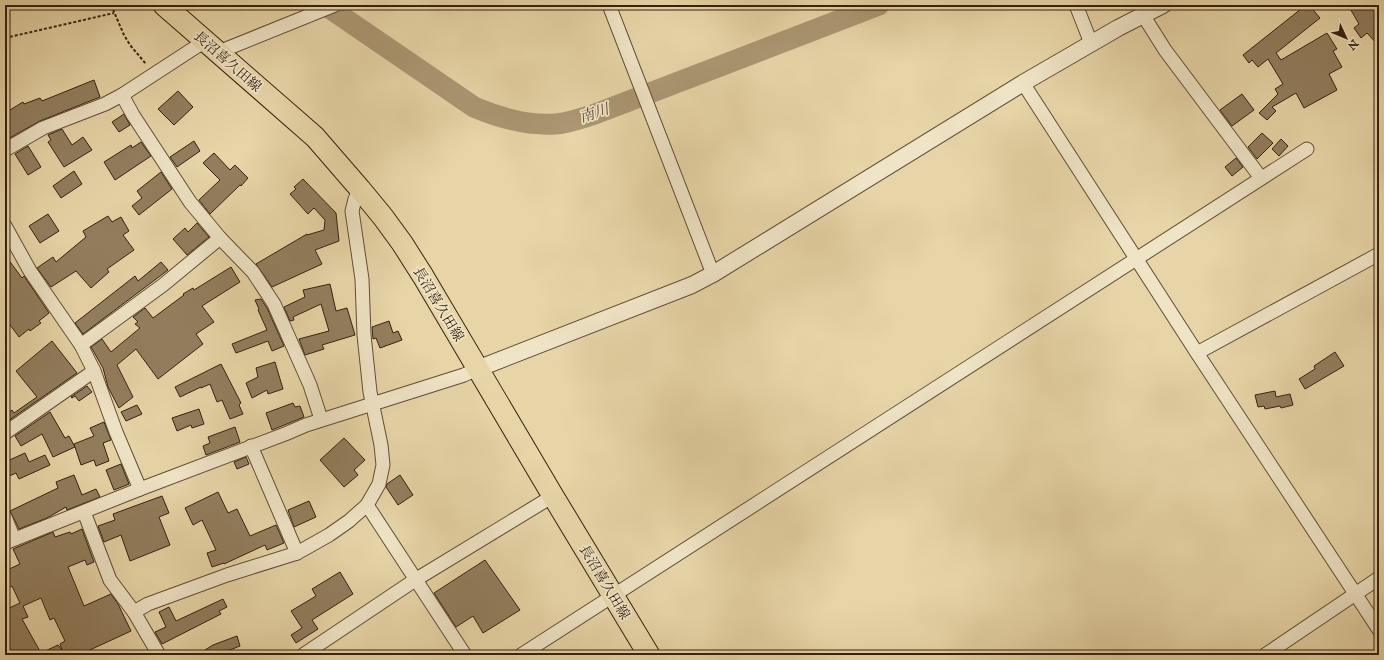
<svg xmlns="http://www.w3.org/2000/svg" width="1384" height="660" font-family="'IM FELL English','Noto Serif JP',serif">
  <rect width="100%" height="100%" fill="#e7d5a7"/>
  <filter id="stains"><feTurbulence type="fractalNoise" baseFrequency=".005" numOctaves="4"/><feColorMatrix values="0 0 0 0 .2 0 0 0 0 .09 0 0 0 0 .02 0 0 0 .5 -.17"/></filter>
  <radialGradient id="worn" r=".72"><stop offset=".6" stop-color="#630" stop-opacity="0"/><stop offset="1" stop-color="#630" stop-opacity=".3"/></radialGradient>
  <g fill="none" stroke-linecap="round" stroke-linejoin="round">
    <path stroke="#ab9773" stroke-width="21" d="M325,5l149,102c26,11 53,19 82,17 13,-1 26,-6 39,-10l284,-109"/>
  </g>
  <g fill="#927e5e" stroke="#36200f" fill-rule="evenodd">
    <polygon points="1306,5 1309,5 1320,18 1276,53 1281,60 1327,33 1337,49 1333,51 1342,67 1329,74 1337,90 1304,108 1296,93 1272,107 1276,111 1267,120 1259,113 1278,94 1275,89 1283,84 1268,59 1258,67 1252,60 1249,63 1243,55"/>
    <polygon points="1348,5 1373,5 1379,13 1379,46 1367,33 1361,38 1354,28 1359,24"/>
    <polygon points="94,80 100,97 40,121 6,140 5,138 5,113 23,102 24,104 40,98 42,101"/>
    <polygon points="178,91 193,107 174,125 158,109"/>
    <polygon points="1242,94 1254,110 1232,126 1220,110"/>
    <polygon points="124,114 130,125 119,132 112,122"/>
    <polygon points="62,129 72,145 83,137 92,150 64,167 48,142 51,140 48,135"/>
    <polygon points="1262,133 1273,143 1257,159 1248,147"/>
    <polygon points="1281,139 1288,146 1279,156 1272,149"/>
    <polygon points="194,141 200,151 177,167 170,157"/>
    <polygon points="141,142 151,156 115,180 104,162 131,145 132,148"/>
    <polygon points="28,146 41,167 28,175 15,154"/>
    <polygon points="214,153 230,170 235,165 248,178 241,186 240,185 210,214 199,200 220,180 203,163"/>
    <polygon points="1236,158 1243,167 1232,176 1225,167"/>
    <polygon points="74,171 82,184 61,198 53,186"/>
    <polygon points="161,172 172,189 139,215 132,206 142,198 137,191"/>
    <polygon points="303,179 336,213 339,241 315,250 322,264 272,287 256,264 307,234 307,235 324,230 325,220 314,208 308,214 290,194 296,189 294,187"/>
    <polygon points="48,214 59,231 40,243 29,226"/>
    <polygon points="108,216 112,222 121,217 129,231 123,235 134,250 107,269 109,272 91,288 76,271 51,287 37,268 53,257 56,262 86,237 83,231"/>
    <polygon points="197,223 209,237 187,255 173,239 185,228 188,232"/>
    <polygon points="5,255 22,278 24,276 49,313 39,321 41,323 30,331 29,329 19,337 5,318"/>
    <polygon points="161,262 168,270 83,334 75,323 135,276 138,281"/>
    <polygon points="231,267 240,282 202,306 214,322 196,334 203,344 158,379 136,349 117,365 133,397 119,408 108,387 103,368 91,347 102,339 111,352 140,328 135,324 138,322 133,317 145,308 153,318 184,295 183,294 193,288 194,290"/>
    <polygon points="330,284 336,311 347,308 355,335 322,345 324,349 305,355 299,339 329,331 321,304 293,317 294,320 290,321 284,307 305,297 303,290"/>
    <polygon points="261,299 267,308 284,346 272,351 268,341 236,353 232,344 267,330 258,310 259,309 255,300"/>
    <polygon points="389,321 393,333 398,331 402,340 380,348 376,338 373,339 372,327"/>
    <polygon points="52,341 77,373 5,423 5,415 12,410 14,413 37,397 16,371"/>
    <polygon points="1335,352 1344,366 1305,389 1299,379 1315,369 1314,366"/>
    <polygon points="275,362 283,389 268,394 267,390 252,398 246,383 258,377 256,368"/>
    <polygon points="221,364 241,403 239,405 243,414 230,419 222,400 217,402 210,384 201,388 201,387 180,397 175,387"/>
    <polygon points="87,386 92,392 79,401 75,396 72,398 71,397"/>
    <polygon points="1275,391 1276,397 1290,394 1293,405 1281,408 1280,406 1265,409 1264,406 1258,407 1255,395"/>
    <polygon points="293,403 295,407 300,406 304,417 272,430 266,413"/>
    <polygon points="137,405 142,414 126,421 121,412"/>
    <polygon points="199,409 204,424 192,428 191,425 177,431 172,418"/>
    <polygon points="50,412 65,438 69,436 75,447 53,457 42,434 21,446 15,436"/>
    <polygon points="104,422 111,440 103,443 109,461 96,466 94,460 81,465 74,444 94,436 90,428"/>
    <polygon points="235,427 240,442 206,455 203,446 210,443 208,437"/>
    <polygon points="344,438 365,460 354,470 358,475 344,487 320,460"/>
    <polygon points="25,453 29,462 45,455 50,465 19,479 16,473 5,478 5,462"/>
    <polygon points="246,457 249,464 237,469 234,462"/>
    <polygon points="121,464 129,484 114,490 106,470"/>
    <polygon points="74,475 82,495 96,489 100,497 67,510 66,507 47,518 19,529 10,511 58,488 56,482"/>
    <polygon points="400,475 413,495 398,505 386,487 387,484"/>
    <polygon points="218,492 228,513 237,509 250,536 276,525 284,543 267,550 265,545 224,564 224,563 212,567 207,553 216,550 202,520 193,525 185,508"/>
    <polygon points="162,496 169,513 159,517 170,545 130,561 121,535 104,542 98,526 115,520 113,514"/>
    <polygon points="309,501 316,517 294,527 288,510"/>
    <path d="M82,529l12,33 -7,3 -2,-5 -17,7 16,39 27,-12 7,10 13,27 -52,24h-74v-45l15,-7 -8,-17 -7,4v-19l15,-7 -7,-15 40,-17 2,5 15,-5 1,2zM41,598l9,22 4,-2 11,23 -5,3 2,6 -4,-5 -17,8 -19,-34 6,-2 -5,-11z"/>
    <polygon points="485,560 520,610 483,633 473,616 456,627 434,593"/>
    <polygon points="340,572 353,594 312,620 318,629 296,643 291,635 302,628 291,611 316,596 312,589"/>
    <polygon points="223,599 227,607 219,611 221,614 162,644 155,632 166,627 159,612 169,607 176,621"/>
    <polygon points="237,636 240,646 217,655 197,655 213,645"/>
  </g>
  <g fill="none" stroke-linecap="round" stroke-linejoin="round">
    <g stroke="#624d35" stroke-width="15">
      <g id="minor">
        <polyline points="609,5 713,274"/>
        <polyline points="1076,5 1091,43"/>
        <polyline points="1143,15 1165,50 1261,178"/>
        <polyline points="219,53 226,49 335,5"/>
        <polyline points="1023,83 1197,353 1379,630"/>
        <polyline points="122,95 133,115 190,202 220,238 253,272 274,304 310,385 321,419"/>
        <polyline points="5,150 43,128 105,104 122,95 205,41"/>
        <polyline points="5,226 30,271 81,345 94,371 116,432 140,489"/>
        <polyline points="81,345 163,285 220,238"/>
        <polyline points="1197,353 1379,254"/>
        <polyline points="5,433 94,371"/>
        <polyline points="251,446 297,553"/>
        <polyline points="367,505 465,655"/>
        <polyline points="84,512 110,580 134,612 159,655"/>
        <polyline points="5,517 14,539"/>
        <polyline points="5,543 140,489 285,434 306,425 464,375 477,369"/>
        <polyline points="134,612 148,604 227,575 297,553 329,535 349,521 367,505 379,484 383,465 381,445 370,392 364,335 362,279 352,211 355,199 360,189"/>
        <polyline points="303,655 415,580 553,496"/>
        <polyline points="521,655 1307,149"/>
        <polyline points="1265,655 1379,578"/>
      </g>
    </g>
    <g stroke="#624d35" stroke-width="18">
      <polyline id="tertiary" points="477,369 692,285 713,274 1023,83 1118,28 1163,5"/>
    </g>
    <g stroke="#36200f" stroke-width="23">
      <polyline id="primary" points="164,5 315,137 360,189 383,217 402,243 423,276 553,496 649,655"/>
    </g>
    <g stroke="#36200f" stroke-width="2" stroke-dasharray="3 2" stroke-linecap="butt">
      <polyline points="111,5 124,35 130,45 146,64"/>
      <polyline points="5,38 114,13"/>
    </g>
    <use href="#minor" stroke="#efe4c6" stroke-width="13"/>
    <use href="#tertiary" stroke="#efe4c6" stroke-width="16"/>
    <use href="#primary" stroke="#e7d5a7" stroke-width="21"/>
  </g>
  <g text-anchor="middle" stroke-width="3.5" stroke-linejoin="round" paint-order="stroke">
    <g font-size="14" fill="#36200f" stroke="#efe4c6">
      <text transform="translate(228 61) rotate(41)" y="5">長沼喜久田線</text>
      <text transform="translate(439 304) rotate(59)" y="5">長沼喜久田線</text>
      <text transform="translate(605 582) rotate(59)" y="5">長沼喜久田線</text>
    </g>
    <g font-size="15" font-style="italic" fill="#5f4a32" stroke="#efe4c6">
      <text transform="translate(594 113) rotate(-18)" y="5">南川</text>
    </g>
  </g>
  <rect width="1384" height="660" fill="none" stroke="#e7d5a7" stroke-width="20"/>
  <rect x="6" y="6" width="1372" height="648" fill="none" stroke="#36200f" stroke-width="2"/>
  <rect x="10" y="10" width="1364" height="640" fill="none" stroke="#36200f"/>
  <g transform="translate(1346 38) rotate(134)" stroke="#efe4c6" stroke-width="3" paint-order="stroke">
  <path d="M0-3L7 15L0 10L-7 15Z" fill="#36200f"/>
  <text y="-6" font-size="11" font-weight="bold" text-anchor="middle" fill="#36200f">N</text>
  </g>
  <rect width="100%" height="100%" filter="url(#stains)"/>
  <rect width="100%" height="100%" fill="url(#worn)"/>
</svg>
